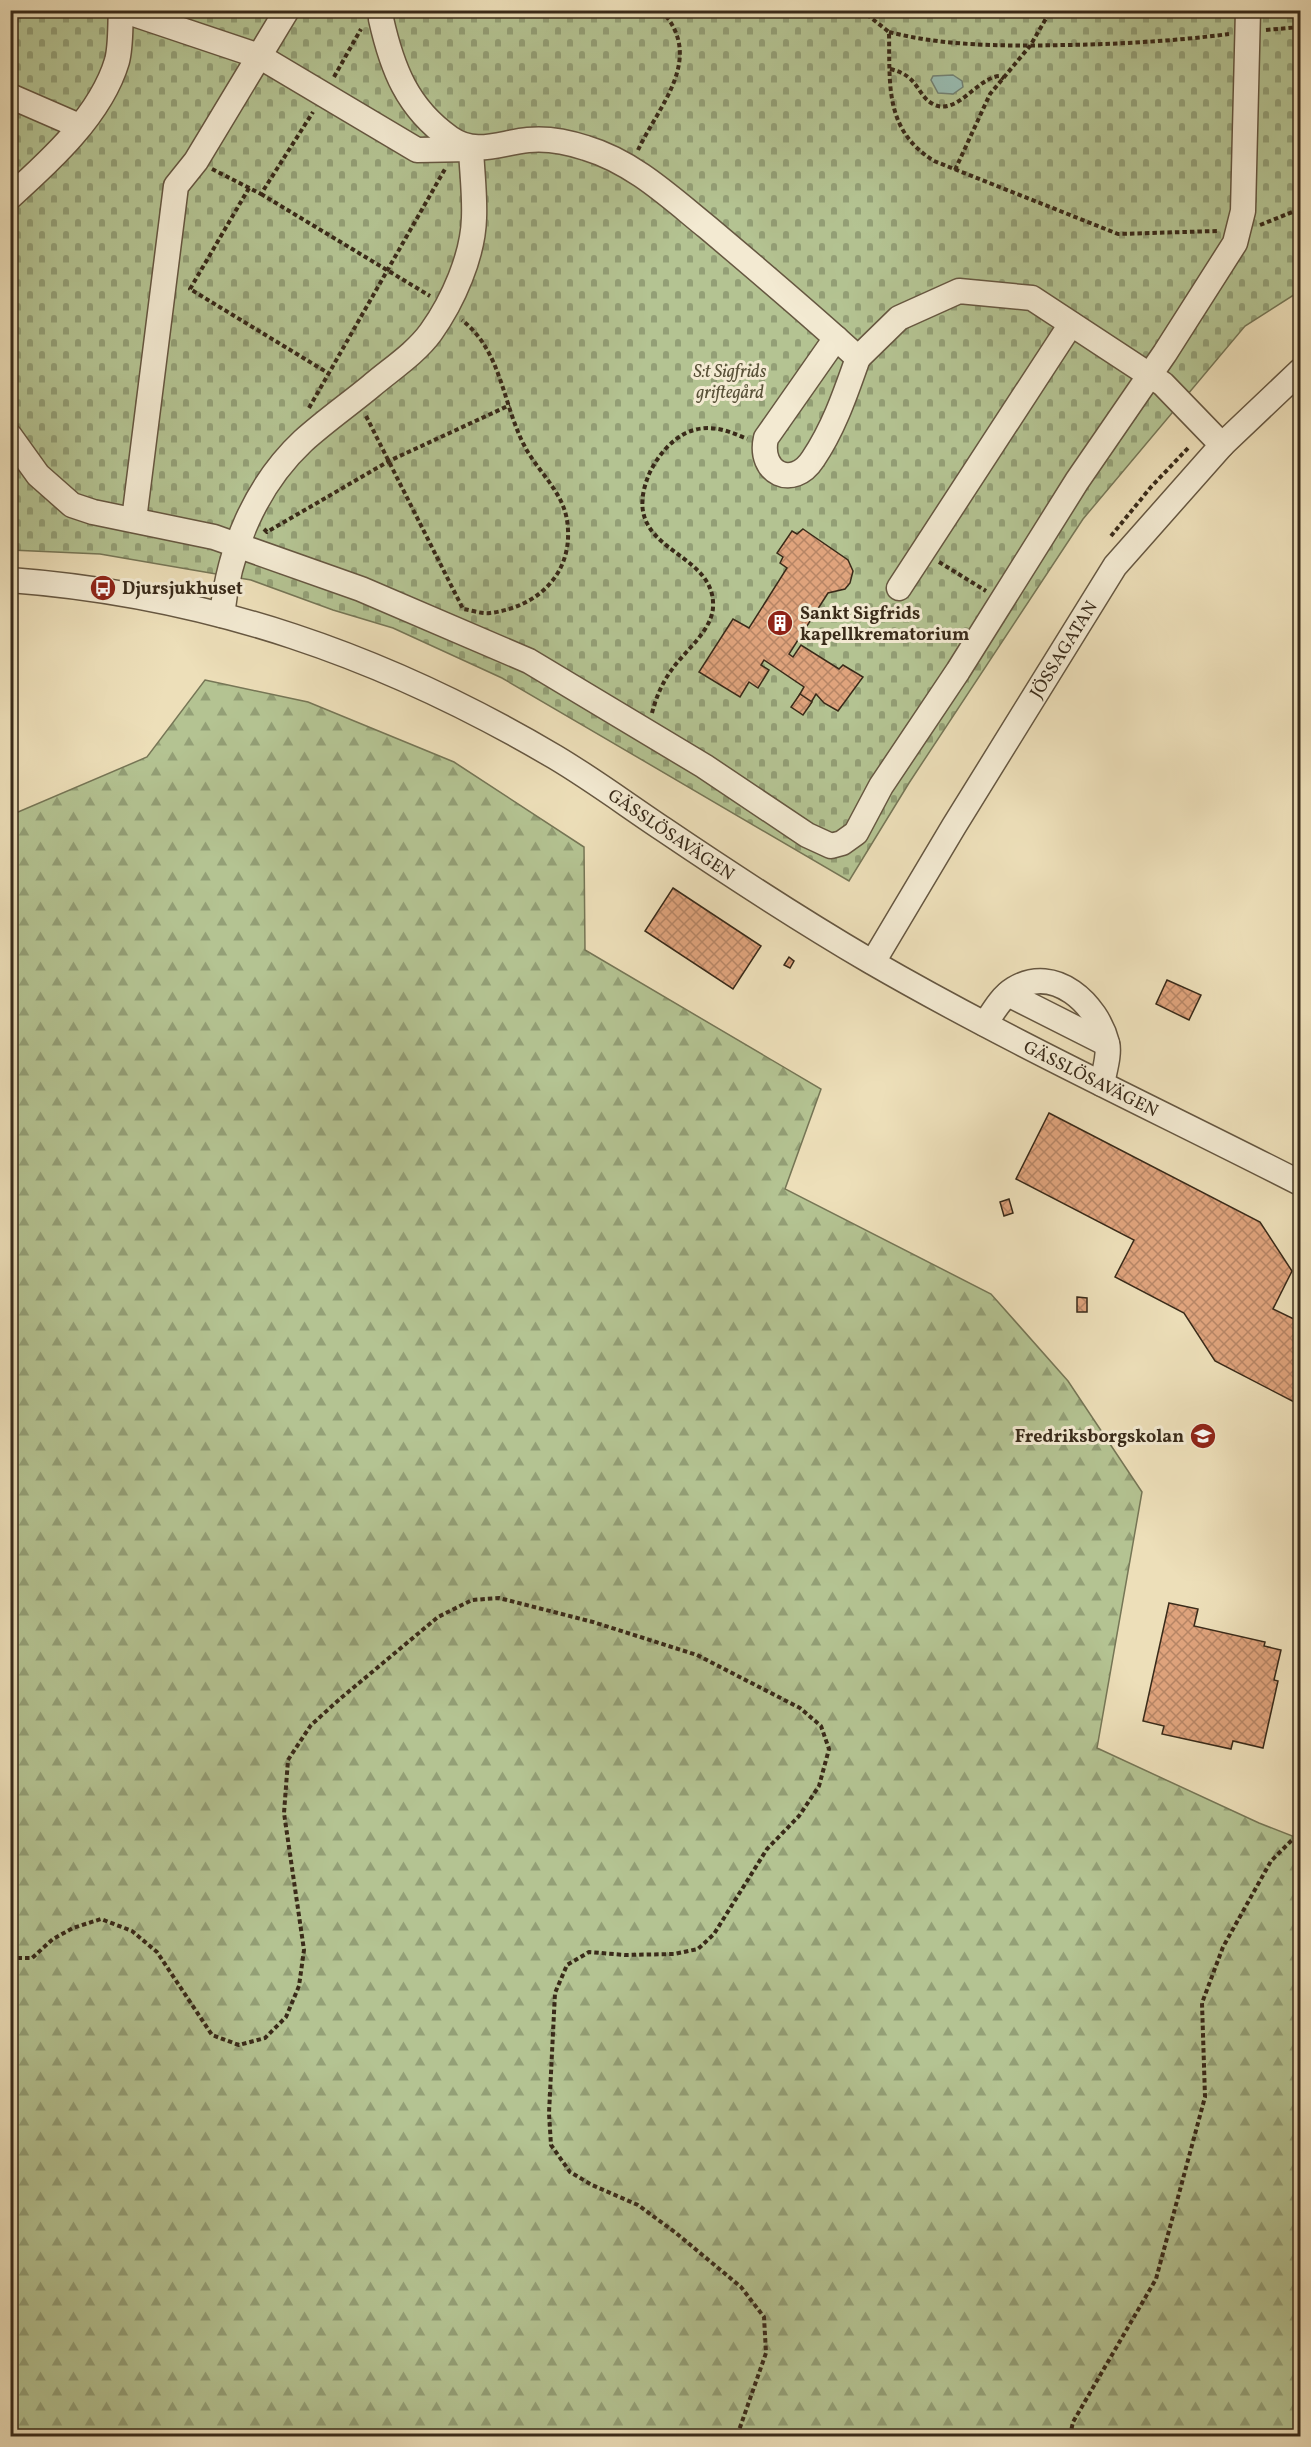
<svg xmlns="http://www.w3.org/2000/svg" width="1311" height="2447" font-family="Vollkorn,serif">
  <defs>
    <pattern id="forest-firs" width="22" height="20" patternUnits="userSpaceOnUse" patternTransform="scale(1.5)"><rect width="22" height="20" fill="#b4c392"/><path d="M5 1l3.5 6h-7zM16 11l3.5 6h-7z" fill="#939f76"/></pattern>
    <pattern id="cemetery-stones" width="16" height="16" patternUnits="userSpaceOnUse" patternTransform="scale(1.5)"><rect width="16" height="16" fill="#b4c392"/><path d="M2 7V4a2 2 0 0 1 4 0v3zM10 15v-3a2 2 0 0 1 4 0v3z" fill="#939f76"/></pattern>
    <pattern id="building-cross-hatch" width="8" height="8" patternUnits="userSpaceOnUse" patternTransform="scale(1.5)"><rect width="8" height="8" fill="#dfa37c"/><path d="M0 0l8 8M0 8l8-8" fill="none" stroke="#b68565"/></pattern>
  </defs>
  <rect width="100%" height="100%" fill="#eddfb9"/>
  <filter id="stains"><feTurbulence type="fractalNoise" baseFrequency=".00333" numOctaves="4"/><feColorMatrix values="0 0 0 0 .2 0 0 0 0 .09 0 0 0 0 .02 0 0 0 .5 -.17"/></filter>
  <radialGradient id="worn" r=".72"><stop offset=".6" stop-color="#630" stop-opacity="0"/><stop offset="1" stop-color="#630" stop-opacity=".3"/></radialGradient>
  <polygon fill="url(#forest-firs)" stroke="#767656" stroke-width="1.5" points="205,680 308,702 454,762 584,847 585,950 821,1089 785,1189 991,1294 1068,1381 1142,1492 1097,1748 1259,1823 1300,1839 1300,2436 1173,2436 1155,2433 1154,2436 11,2436 11,815 147,757"/>
  <polygon fill="url(#cemetery-stones)" stroke="#767656" stroke-width="1.5" points="11,11 1300,11 1300,291 1245,326 1083,519 909,783 849,881 502,678 393,628 333,610 251,580 100,554 11,550"/>
  <g fill="#99bcb1" stroke="#738274" stroke-width="1.5">
    <path d="M948,11h81c-20,3 -66,11 -81,0z"/>
    <polygon points="953,75 962,81 963,87 953,94 938,93 931,80 933,76"/>
  </g>
  <g fill="url(#building-cross-hatch)" stroke="#392a19" stroke-width="1.5">
    <polygon points="803,529 848,560 853,571 850,583 845,589 828,593 789,654 793,657 801,645 839,669 843,665 863,677 838,711 824,703 816,694 809,706 797,699 804,687 764,660 761,665 769,670 758,688 749,682 740,697 699,672 733,619 749,628 787,568 780,563 783,557 777,553 792,531 797,534"/>
    <polygon points="800,694 812,702 803,715 791,707"/>
    <polygon points="673,888 761,946 733,989 645,931"/>
    <polygon points="789,957 794,961 790,968 784,965"/>
    <polygon points="1167,980 1201,995 1189,1020 1156,1004"/>
    <polygon points="1049,1113 1260,1222 1292,1271 1273,1309 1300,1322 1300,1405 1215,1361 1184,1313 1115,1277 1134,1240 1016,1179"/>
    <polygon points="1009,1199 1013,1213 1004,1216 1000,1202"/>
    <polygon points="1077,1297 1087,1298 1087,1312 1077,1312"/>
    <polygon points="1169,1603 1198,1609 1194,1626 1265,1642 1264,1646 1281,1650 1274,1680 1278,1681 1263,1748 1233,1741 1231,1749 1162,1734 1164,1726 1143,1721"/>
  </g>
  <g fill="none" stroke-linecap="round" stroke-linejoin="round">
    <g stroke="#665741" stroke-width="27">
      <g id="minor">
        <path d="M122,10l137,46 158,94 54,-1c1,23 4,46 3,69 -1,38 -21,83 -43,114 -16,22 -40,37 -61,55 -22,18 -46,35 -67,54 -48,45 -74,109 -81,174"/>
        <path d="M383,10l-2,9c11,49 26,89 69,119 26,18 49,5 78,2 19,-2 40,2 58,8 47,14 84,49 121,79 51,43 102,86 151,131l41,-40 60,-27 73,7 131,86 59,61"/>
        <polyline points="10,96 79,126"/>
        <path d="M10,197c40,-36 91,-82 107,-136 4,-15 3,-35 4,-51"/>
        <path d="M836,338l-70,100c-8,35 27,52 47,21 21,-31 33,-67 45,-101"/>
        <polyline points="10,436 38,475 72,505 93,512 214,537 361,589 529,661 704,766 807,835 831,846 842,843 856,833 881,786 958,671 1077,481 1165,353 1235,243 1243,211 1248,10"/>
        <polyline points="134,520 176,186 196,161 287,10"/>
        <path id="s1" d="M10,580c199,15 374,76 545,177 37,22 72,48 108,72 68,46 137,91 207,132 140,81 287,149 430,222"/>
        <polyline points="899,588 1071,324"/>
        <path id="s2" d="M873,962l81,-136 161,-260 107,-121 78,-74"/>
        <polyline points="1008,994 1107,1044"/>
        <path d="M985,1024c8,-12 16,-27 29,-35 41,-25 83,15 93,54 3,11 -3,29 -5,41"/>
      </g>
    </g>
    <g stroke="#392a19" stroke-width="4" stroke-dasharray="4.5 3" stroke-linecap="butt">
      <path d="M861,10l28,22c1,52 -5,98 45,129l184,73 99,-3"/>
      <polyline points="1266,30 1300,27"/>
      <path d="M889,32c59,15 119,14 179,13 54,-1 107,-4 161,-11"/>
      <path d="M890,69c30,7 26,26 43,35 24,13 44,-27 67,-28l4,3"/>
      <polyline points="334,77 361,29"/>
      <path d="M638,150c21,-45 68,-92 23,-140"/>
      <polyline points="212,169 261,194 313,112"/>
      <polyline points="955,170 990,94 1030,46 1051,10"/>
      <polyline points="249,188 190,289 328,373"/>
      <polyline points="261,194 430,296"/>
      <polyline points="1260,225 1300,209"/>
      <polyline points="309,408 445,169"/>
      <path d="M366,416l97,193c8,1 18,5 27,4 49,-6 85,-41 77,-93 -5,-30 -30,-49 -43,-75 -22,-43 -22,-93 -62,-125"/>
      <polyline points="264,529 267,532 389,461 510,405"/>
      <polyline points="1111,536 1151,487 1189,447"/>
      <polyline points="939,562 986,591"/>
      <path d="M652,713c4,-16 11,-32 21,-45 13,-18 38,-37 40,-60 4,-61 -99,-54 -63,-136 8,-16 20,-31 36,-39 22,-10 41,-3 61,6"/>
      <polyline points="10,1958 32,1958 53,1939 73,1928 101,1919 132,1931 157,1952 212,2035 239,2045 265,2038 286,2017 299,1986 304,1950 284,1813 288,1760 311,1725 341,1698 438,1617 472,1600 499,1598 593,1622 697,1655 800,1708 821,1726 829,1749 819,1786 799,1816 767,1849 714,1934 698,1949 674,1954 625,1955 589,1952 567,1965 555,1993 549,2113 551,2145 570,2172 592,2185 638,2205 676,2233 741,2287 764,2317 766,2353 737,2436"/>
      <polyline points="1070,2436 1073,2422 1156,2279 1205,2097 1202,2003 1223,1947 1271,1861 1293,1839 1300,1836"/>
    </g>
    <use href="#minor" stroke="#f3ead2" stroke-width="24"/>
  </g>
  <defs>
    <g id="bus-disc" transform="scale(1.35)"><circle r="9.5" fill="#8f2418" stroke="#f3ead2"/><path d="M-5-6H5V4H4V6H2V4H-2V6H-4V4H-5ZM-3.5-4V0h7V-4ZM-3.5 1.2v1.5H-2V1.2ZM2 1.2v1.5H3.5V1.2Z" fill="#fff"/></g>
    <g id="building-disc" transform="scale(1.35)"><circle r="9.5" fill="#8f2418" stroke="#f3ead2"/><path d="M-4-6H4V6H1V3H-1V6H-4ZM-2.5-4.3h1.7v1.8h-1.7ZM.8-4.3h1.7v1.8H.8ZM-2.5-1h1.7V.8h-1.7ZM.8-1h1.7V.8H.8Z" fill="#fff"/></g>
    <g id="school-disc" transform="scale(1.35)"><circle r="9.5" fill="#8f2418" stroke="#f3ead2"/><path d="M0-5L7-2L0 1L-7-2ZM-4 1L0 2.5L4 1V4Q0 6-4 4Z" fill="#fff"/></g>
  </defs>
  <g fill-rule="evenodd">
    <use href="#bus-disc" x="103" y="588"/>
    <use href="#building-disc" x="780" y="623"/>
    <use href="#school-disc" x="1203" y="1436"/>
  </g>
  <g text-anchor="middle" stroke-width="6" stroke-linejoin="round" paint-order="stroke">
    <g font-size="18" font-style="italic" fill="#585037" stroke="#f3ead2">
      <text x="730" y="377">S:t Sigfrids<tspan x="730" dy="21">griftegård</tspan></text>
    </g>
    <g font-size="18" font-weight="bold" fill="#392a19" stroke="#f3ead2" text-anchor="start">
      <text x="122" y="594">Djursjukhuset</text>
      <text x="800" y="619">Sankt Sigfrids<tspan x="800" dy="21">kapellkrematorium</tspan></text>
      <text x="1184" y="1442" text-anchor="end">Fredriksborgskolan</text>
    </g>
    <g font-size="18" fill="#392a19" stroke="#f3ead2">
      <text dy="6" stroke="none"><textPath href="#s2" startOffset="366">JÖSSAGATAN</textPath></text>
      <text dy="6" stroke="none"><textPath href="#s1" startOffset="718">GÄSSLÖSAVÄGEN</textPath></text>
      <text dy="6" stroke="none"><textPath href="#s1" startOffset="1204">GÄSSLÖSAVÄGEN</textPath></text>
    </g>
  </g>
  <rect width="1311" height="2447" fill="none" stroke="#eddfb9" stroke-width="36"/>
  <rect x="12" y="12" width="1287" height="2423" fill="none" stroke="#392a19" stroke-width="3"/>
  <rect x="18" y="18" width="1275" height="2411" fill="none" stroke="#392a19" stroke-width="1.5"/>
  <rect width="100%" height="100%" filter="url(#stains)"/>
  <rect width="100%" height="100%" fill="url(#worn)"/>
</svg>
